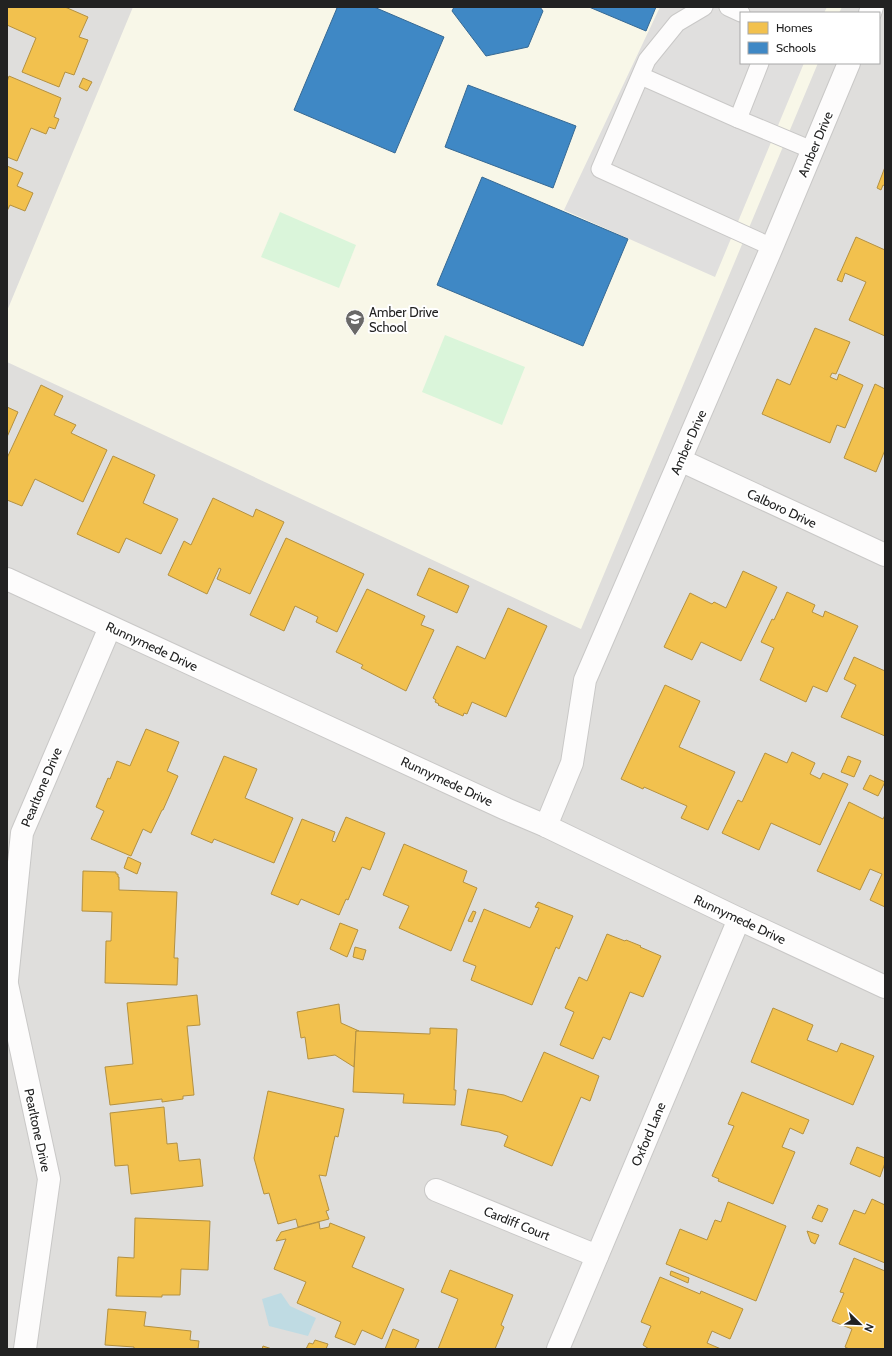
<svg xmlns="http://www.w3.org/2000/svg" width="892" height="1356" font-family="Cabin,sans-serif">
  <rect width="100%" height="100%" fill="#f0eeeb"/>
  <path fill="#dfdedc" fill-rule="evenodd" d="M7,7h878v1342h-878zM741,13h138v50h-138z"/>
  <polygon fill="#f8f7e8" points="133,7 842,7 839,13 741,13 741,63 818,63 581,629 7,362 7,311"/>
  <g fill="#daf5da">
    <polygon points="280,212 356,245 339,288 261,257"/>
    <polygon points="445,335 525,367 502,425 422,392"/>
  </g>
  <polygon fill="#e0dfde" points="660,7 827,7 824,13 741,13 741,63 804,63 715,277 564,210"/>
  <polygon fill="#bfdbe3" points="281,1293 290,1306 316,1318 308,1336 269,1326 262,1299"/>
  <g fill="#f2c14e" stroke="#b49141">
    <polygon points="7,7 65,7 88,17 79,37 88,40 74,75 65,72 59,87 22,72 36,38 7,25"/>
    <polygon points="9,76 61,98 54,117 59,119 55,129 49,127 46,134 31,128 17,161 7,157 7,82"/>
    <polygon points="83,78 92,82 87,91 79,87"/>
    <polygon points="7,166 23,173 17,186 33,193 25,211 10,205 7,211"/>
    <polygon points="885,167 885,186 883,185 881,190 877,188"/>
    <polygon points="856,237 885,250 885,336 849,320 866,282 845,273 842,282 837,280"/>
    <polygon points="815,328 850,342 836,374 832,373 830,377 837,380 839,374 863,385 845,428 837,425 830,443 762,414 777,379 790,385"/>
    <polygon points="875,384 885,389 885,450 876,472 844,458"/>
    <polygon points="41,385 63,396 54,415 76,425 71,433 107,450 83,502 35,479 22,506 7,500 7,458"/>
    <polygon points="7,407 18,412 7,437"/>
    <polygon points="113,456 155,475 143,503 178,519 161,554 126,538 119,553 77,534"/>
    <polygon points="213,498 253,517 256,509 284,522 250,594 217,579 221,569 219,568 207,594 168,575 184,541 191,545"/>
    <polygon points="286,538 364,574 337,632 316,622 318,617 295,606 284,631 250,615"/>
    <polygon points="429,568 469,586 457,613 417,595"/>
    <polygon points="743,571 777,587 741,661 701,642 692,660 664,647 690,593 712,604 714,602 726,608"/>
    <polygon points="367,589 425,616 421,625 434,630 406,691 361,668 363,665 336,652"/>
    <polygon points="787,592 815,605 812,612 823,617 825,611 858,626 827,692 813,686 806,702 760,680 774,648 761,642 772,619 774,620"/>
    <polygon points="508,608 547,626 506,717 472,702 467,714 464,713 463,716 438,705 439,704 435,702 436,700 433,698 457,646 485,659"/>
    <polygon points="854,657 885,671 885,736 841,717 856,685 844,679"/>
    <polygon points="665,685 700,701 679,747 735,772 708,830 681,818 687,806 644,787 643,789 621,779"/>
    <polygon points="146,729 179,742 167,771 178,776 163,810 162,810 151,833 143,829 131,856 91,839 104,811 96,807 108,778 110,779 117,761 130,766"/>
    <polygon points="792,752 815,763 810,774 820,779 823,773 848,784 820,845 771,823 759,850 722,833 738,800 742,802 765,753 787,763"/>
    <polygon points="224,756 257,769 245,798 293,818 274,863 214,839 212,843 191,834"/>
    <polygon points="848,756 861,761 854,777 841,772"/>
    <polygon points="870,775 885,782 878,796 863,789"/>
    <polygon points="849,802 883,819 885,815 885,907 870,900 882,874 870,869 860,890 817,871"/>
    <polygon points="346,817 385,833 370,870 362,867 348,900 346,899 339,915 301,899 298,905 271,894 302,819 335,832 332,841 335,842"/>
    <polygon points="404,844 467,871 463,882 477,888 451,951 399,928 409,906 383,895"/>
    <polygon points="128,857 141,863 137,874 124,868"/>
    <polygon points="83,871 116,872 116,874 118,874 118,877 119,877 119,890 177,892 174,958 178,958 177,985 105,983 106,941 111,941 112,912 82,911"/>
    <polygon points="538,902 573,916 559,949 556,947 532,1005 471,980 476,966 463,961 484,909 530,928 539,908 535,907"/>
    <polygon points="473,911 476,912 472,922 468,921"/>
    <polygon points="340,923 358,930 347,957 330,949"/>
    <polygon points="607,934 625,941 626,940 641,946 640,947 661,956 643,997 630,992 610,1040 603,1037 593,1059 560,1045 574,1012 565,1008 579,977 587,981"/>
    <polygon points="355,947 366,950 363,960 353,957"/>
    <polygon points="197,995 200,1025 187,1026 194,1095 183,1096 183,1099 162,1102 162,1099 110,1105 105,1067 133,1064 127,1003"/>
    <polygon points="339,1004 341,1023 359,1031 356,1031 354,1067 335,1055 308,1059 305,1037 301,1038 297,1012"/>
    <polygon points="773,1008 813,1025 807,1040 837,1052 841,1043 874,1056 853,1105 751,1062"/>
    <polygon points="430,1028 457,1029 454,1090 456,1090 455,1105 403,1103 404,1094 353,1092 356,1031 430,1034"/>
    <polygon points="544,1052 599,1076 590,1101 581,1097 552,1166 504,1146 508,1136 499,1132 461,1125 468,1089 504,1095 522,1102"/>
    <polygon points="268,1091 344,1109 338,1137 335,1136 326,1176 319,1175 329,1210 326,1211 329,1219 298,1227 296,1219 278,1224 269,1193 264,1194 254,1158"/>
    <polygon points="742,1092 809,1120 803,1134 790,1128 782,1147 795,1152 773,1204 718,1181 719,1179 712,1176 734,1126 728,1124"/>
    <polygon points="164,1107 167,1144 177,1143 179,1161 200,1159 203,1186 131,1194 128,1165 115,1166 110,1113"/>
    <polygon points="857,1147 885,1158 885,1163 880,1177 850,1164"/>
    <polygon points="872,1199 885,1205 885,1263 839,1244 854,1210 865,1214"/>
    <polygon points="728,1202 786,1226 756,1301 666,1264 680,1229 707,1240 715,1220 721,1222"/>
    <polygon points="818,1205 828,1209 822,1222 812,1218"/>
    <polygon points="135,1218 210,1221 208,1270 181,1269 180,1295 162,1295 162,1297 116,1296 118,1257 134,1258"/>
    <polygon points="319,1222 320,1229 329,1227 330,1223 365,1237 352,1267 404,1289 382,1339 362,1330 355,1345 335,1337 341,1322 297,1303 306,1282 274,1269 286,1239 276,1241 281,1232"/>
    <polygon points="807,1231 819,1235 815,1244 811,1242"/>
    <polygon points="854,1258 885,1271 885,1349 849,1349 845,1347 852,1329 832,1321 844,1293 840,1292"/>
    <polygon points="450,1270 513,1295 501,1325 504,1327 495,1349 438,1349 458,1299 441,1292"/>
    <polygon points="671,1271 689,1278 688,1283 670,1275"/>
    <polygon points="660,1277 700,1294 701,1291 743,1309 730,1339 712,1331 707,1343 721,1349 649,1349 643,1345 651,1326 641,1322"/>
    <polygon points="108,1309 146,1312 144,1326 191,1331 190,1340 199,1341 198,1349 134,1349 134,1347 105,1345"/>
    <polygon points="393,1329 419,1340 415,1349 385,1349"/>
    <polygon points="315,1340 328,1344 326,1349 306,1349 309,1343 313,1344"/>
    <polygon points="263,1346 272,1349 274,1349 262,1349"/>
  </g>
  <g fill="#3f88c5" stroke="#366994">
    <polygon points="334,7 374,7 444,37 395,153 294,110 337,8"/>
    <polygon points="454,7 540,7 543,11 528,47 486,56 452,11"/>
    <polygon points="589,7 656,7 646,31"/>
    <polygon points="468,85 576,126 553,188 445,147"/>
    <polygon points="482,177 628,239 583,346 437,285"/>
  </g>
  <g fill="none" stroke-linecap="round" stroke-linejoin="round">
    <g stroke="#c9c8c7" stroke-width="19">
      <g id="service">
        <polyline points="704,7 677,23 647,60 600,169 772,247"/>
        <polyline points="728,7 741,13"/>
        <polyline points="760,63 738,119 812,150"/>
        <polyline points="641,76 738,119"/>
      </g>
    </g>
    <g stroke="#c9c8c7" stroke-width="24">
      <g id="minor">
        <polyline points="870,13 872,7"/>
        <polyline points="680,460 885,555"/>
        <polyline points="7,579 506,809 546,826 739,919 885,987"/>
        <polyline points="546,826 572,763 585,680 772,247 849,63"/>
        <polyline points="7,980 22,833 110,627"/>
        <polyline points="7,984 49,1179 25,1349"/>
        <polyline points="436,1190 597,1256"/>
        <polyline points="558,1349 739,919"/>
      </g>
    </g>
    <use href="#service" stroke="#fdfcfc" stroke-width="17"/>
    <use href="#minor" stroke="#fdfcfc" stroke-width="22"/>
  </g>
  <defs>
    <g id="school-pin" transform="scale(1)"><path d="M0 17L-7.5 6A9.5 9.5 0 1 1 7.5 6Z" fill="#6a6968" stroke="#fff"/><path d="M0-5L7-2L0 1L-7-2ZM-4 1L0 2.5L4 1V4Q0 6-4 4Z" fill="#fff"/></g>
  </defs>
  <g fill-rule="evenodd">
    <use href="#school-pin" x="355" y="319"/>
  </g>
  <g text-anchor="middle" stroke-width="4" stroke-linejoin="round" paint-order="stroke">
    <g font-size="13" fill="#222" stroke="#fff">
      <text transform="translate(815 144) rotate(-67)" y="5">Amber Drive</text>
      <text transform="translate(688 442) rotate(-66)" y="5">Amber Drive</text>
      <text transform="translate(782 508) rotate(25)" y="5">Calboro Drive</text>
      <text transform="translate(152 646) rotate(25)" y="5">Runnymede Drive</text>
      <text transform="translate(447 781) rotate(25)" y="5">Runnymede Drive</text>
      <text transform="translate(41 787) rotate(-67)" y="5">Pearltone Drive</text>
      <text transform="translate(740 919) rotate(25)" y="5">Runnymede Drive</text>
      <text transform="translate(38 1130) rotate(78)" y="5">Pearltone Drive</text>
      <text transform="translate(648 1134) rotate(-67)" y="5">Oxford Lane</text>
      <text transform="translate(517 1223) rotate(22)" y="5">Cardiff Court</text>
    </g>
    <g font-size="13" fill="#222" stroke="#fff" text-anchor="start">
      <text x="369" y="317">Amber Drive<tspan x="369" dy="15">School</tspan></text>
    </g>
  </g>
  <rect width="892" height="1356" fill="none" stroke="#222222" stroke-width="16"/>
  <rect x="740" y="12" width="140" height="52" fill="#ffffff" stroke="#a7a7a7"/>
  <rect x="748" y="22" width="20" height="12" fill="#f2c14e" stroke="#a7a7a7"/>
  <text x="776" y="32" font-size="12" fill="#222222">Homes</text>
  <rect x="748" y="42" width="20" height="12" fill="#3f88c5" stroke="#a7a7a7"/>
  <text x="776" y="52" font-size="12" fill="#222222">Schools</text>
  <g transform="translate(860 1324) rotate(113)" stroke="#ffffff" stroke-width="3" paint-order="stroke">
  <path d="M0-3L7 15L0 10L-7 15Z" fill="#222222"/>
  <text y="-6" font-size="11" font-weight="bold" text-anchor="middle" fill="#222222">N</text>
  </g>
</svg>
